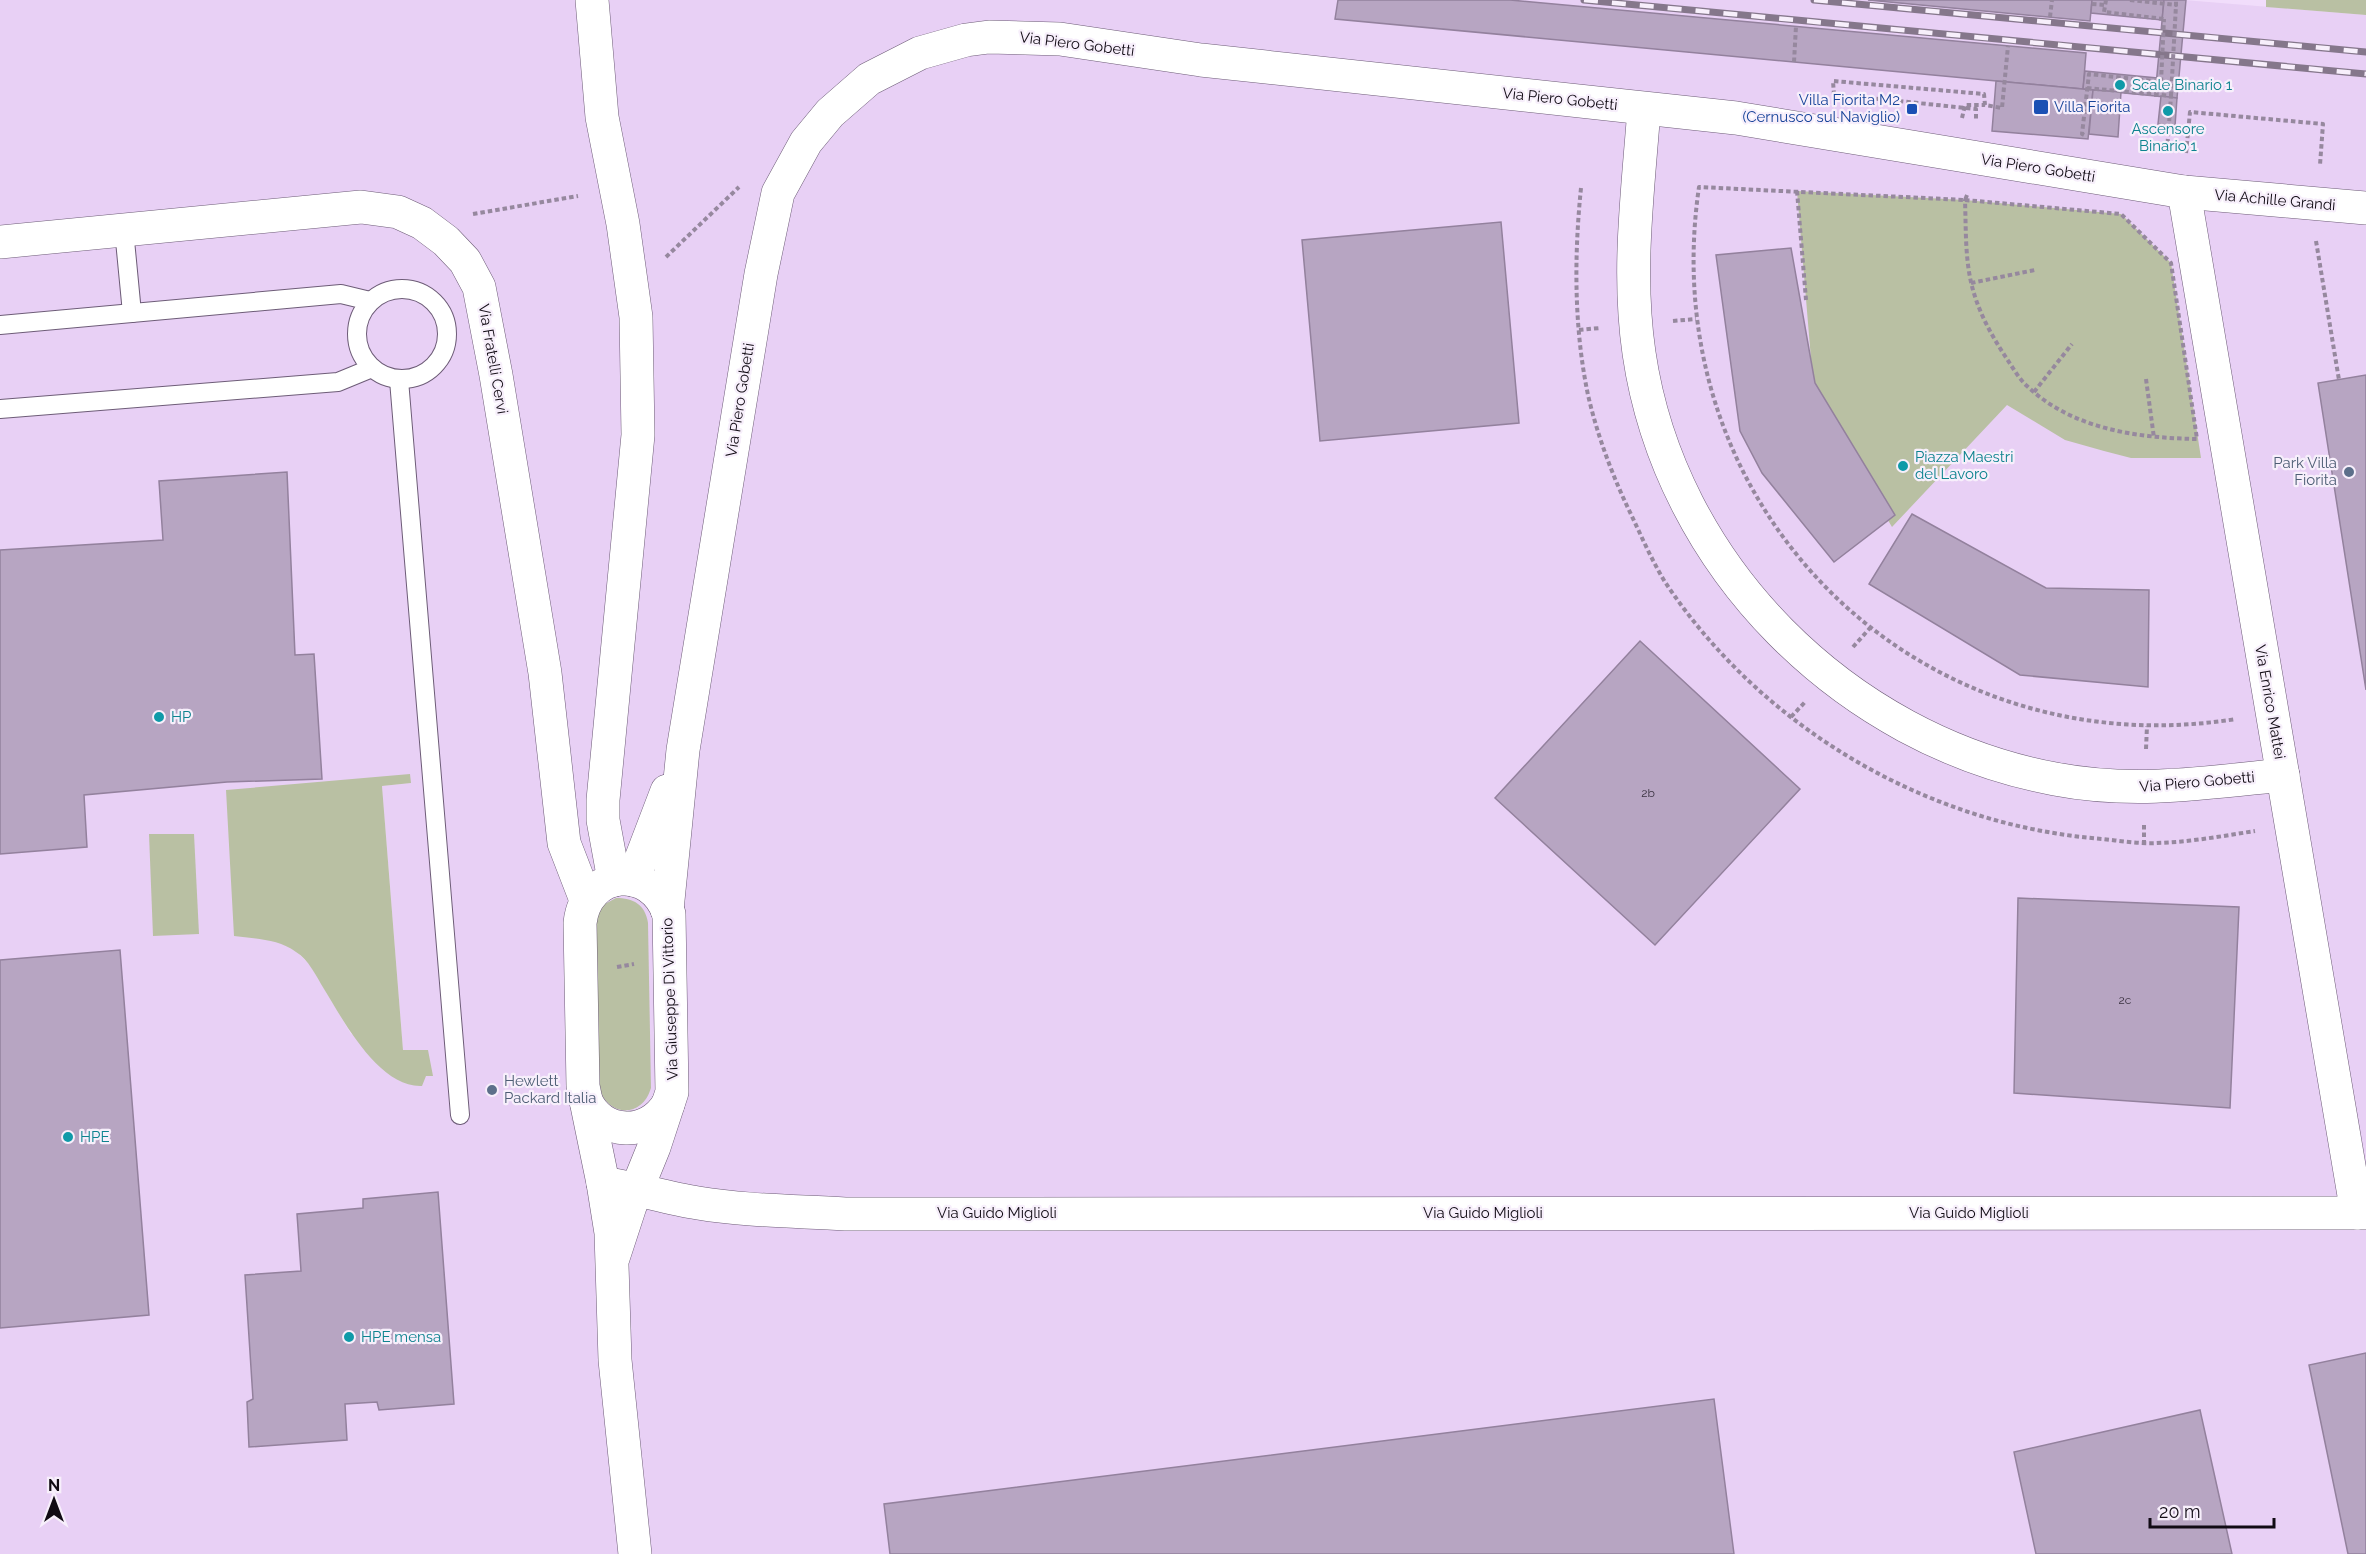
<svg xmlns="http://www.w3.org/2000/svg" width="2366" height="1554" font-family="Raleway,sans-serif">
  <rect width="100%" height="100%" fill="#f1ddfb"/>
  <path fill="#e8d0f5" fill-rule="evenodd" d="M0,0h2184l182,15v1539h-2366zM411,783l-29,3 21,264 -52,-16 -41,-69 -13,-13 -20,-11 -51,-151z"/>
  <g fill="#b9c0a3">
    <polygon points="2266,0 2366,0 2366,15 2266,7"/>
    <polygon points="1797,191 1965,200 2121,214 2171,263 2201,458 2131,458 2104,451 2065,440 2007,405 1892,527 1814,395"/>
    <path d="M410,774l1,9 -29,3 21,264h25l5,26h-7l-4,10c-43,2 -79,-66 -98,-97 -8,-13 -15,-29 -28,-37 -18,-13 -40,-13 -62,-16l-8,-146z"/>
    <polygon points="149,834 194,834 199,934 153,936"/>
    <path d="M616,898c17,0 29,6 32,25l3,165c-9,31 -44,29 -52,-1l-3,-168 7,-14z"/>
  </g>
  <g fill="#b7a5c2" stroke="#93819d" stroke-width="1.5">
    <polygon points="1338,0 1510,0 2086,53 2083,89 1335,19"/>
    <polygon points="1868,0 2092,0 2090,21"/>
    <polygon points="2092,0 2164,0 2162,20 2091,13"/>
    <polygon points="2164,0 2186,0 2177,98 2155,96"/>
    <polygon points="2085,71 2157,78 2155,96 2083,89"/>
    <polygon points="1996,81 2093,90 2088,139 1992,131"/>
    <polygon points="2093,90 2121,92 2118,137 2089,134"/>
    <polygon points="2161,96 2177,98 2175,126 2158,124"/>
    <polygon points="1501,222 1519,423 1320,441 1302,240"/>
    <polygon points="1791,248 1815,383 1895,515 1834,562 1762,473 1740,431 1716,255"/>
    <polygon points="2366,375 2366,690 2318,383"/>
    <polygon points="287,472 295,655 314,654 322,779 227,782 84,795 87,847 0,854 0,550 163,540 159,481"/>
    <polygon points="1912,514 2046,588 2149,590 2148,687 2020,675 1869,584"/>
    <polygon points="1640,641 1800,789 1655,945 1495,798"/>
    <polygon points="2018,898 2239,907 2230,1108 2014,1093"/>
    <polygon points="120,950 149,1315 0,1328 0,960"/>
    <polygon points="438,1192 454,1404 379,1410 377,1402 345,1404 347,1440 249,1447 247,1402 253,1399 245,1275 301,1271 297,1214 363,1208 363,1199"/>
    <polygon points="2366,1353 2366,1554 2348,1554 2309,1365"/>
    <polygon points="1714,1399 1734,1554 890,1554 884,1504"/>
    <polygon points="2200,1410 2232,1554 2036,1554 2014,1452"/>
  </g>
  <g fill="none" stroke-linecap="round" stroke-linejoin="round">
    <g stroke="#6d5c77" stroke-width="20">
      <g id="lane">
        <polyline points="124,230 132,313"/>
        <circle cx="402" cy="334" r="45"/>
        <polyline points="0,325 341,294 370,301"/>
        <polyline points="399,380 460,1115"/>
        <polyline points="0,409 338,382 372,368"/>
      </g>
    </g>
    <g stroke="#6d5c77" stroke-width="34">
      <g id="street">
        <polyline points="592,0 602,117 623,224 636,317 638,435 603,800 603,820 614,880"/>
        <path d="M1644,109c-6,82 -17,162 -5,244 31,213 206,387 416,426 78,15 150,4 228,-4"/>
        <polyline points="2184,192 2357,1213"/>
        <polyline points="0,242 361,207 398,212 422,223 446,241 465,261 479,287 496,375 545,673 564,843 586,900"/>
        <polyline points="633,880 667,791"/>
        <polyline points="667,910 683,750 761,274 778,193 806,142 830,113 869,79 920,53 966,40 989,37 1060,39 1201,60 1736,118 2184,192 2366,208"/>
        <path d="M586,1101c17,35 62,36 82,3"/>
        <path d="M603,1183c33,5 63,15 95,20 48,8 98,8 147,11l1521,-1"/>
        <path d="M613,1258l17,-52 24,-59 18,-55 -3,-178c-18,-51 -83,-45 -89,9l3,163 20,97 8,50 4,127 20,194"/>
      </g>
    </g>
    <g stroke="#96889e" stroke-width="4" stroke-dasharray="4.5 3" stroke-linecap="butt">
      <polyline points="2106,0 2104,12 2164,19"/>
      <polyline points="2130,0 2176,5 2176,0"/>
      <polyline points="2092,4 2105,5"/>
      <polyline points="2050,17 2052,0"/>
      <polyline points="1794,62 1796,26"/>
      <polyline points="2087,88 2171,96 2167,151"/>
      <polyline points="1834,95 1833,81 1984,94 1985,105 2002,108 2008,46"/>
      <polyline points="1869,98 1976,109 1976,120"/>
      <polyline points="1962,118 1965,105 1984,105"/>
      <polyline points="2084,135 2082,134 2089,74 2161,82"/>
      <polyline points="2186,153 2190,112 2323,124 2320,165"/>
      <path d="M1581,188c-7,69 -7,140 7,207 9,39 23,77 40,113 12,25 23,51 37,74 97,146 263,244 438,257 18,2 36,5 54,4 33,-1 66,-7 98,-12"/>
      <polyline points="1797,191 1806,300"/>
      <path d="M1967,195l-2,5 -266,-13c-47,319 218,583 537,532"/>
      <path d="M1965,200l156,14 50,49 26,176c-60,-1 -125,-10 -170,-53 -9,-8 -15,-20 -22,-30 -15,-23 -28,-47 -34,-74 -6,-26 -5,-55 -6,-82z"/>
      <polyline points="473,214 578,196"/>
      <polyline points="2316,241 2339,380"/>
      <polyline points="666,257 739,187"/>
      <polyline points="1971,283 2035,270"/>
      <polyline points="1673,321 1696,319"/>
      <polyline points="1579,330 1600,328"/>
      <polyline points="2146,379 2154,438"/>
      <polyline points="2034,392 2072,344"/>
      <polyline points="1853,647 1870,628"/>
      <polyline points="1791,717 1805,702"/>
      <polyline points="2146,749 2147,726"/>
      <polyline points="2144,825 2144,842"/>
      <polyline points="617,967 634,964"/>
    </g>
    <use href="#lane" stroke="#fff" stroke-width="18"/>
    <use href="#street" stroke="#fff" stroke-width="33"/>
    <g stroke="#85778b" stroke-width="7">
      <g id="rail">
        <polyline points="1584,0 2366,74"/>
        <polyline points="1814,0 2366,52"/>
      </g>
    </g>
    <use href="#rail" stroke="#f7effb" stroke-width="4.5" stroke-dasharray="14" stroke-linecap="butt"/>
    <g stroke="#96889e" stroke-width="4" stroke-dasharray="4.5 3" stroke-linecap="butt">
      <polyline points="2161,82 2164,19"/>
      <polyline points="2171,96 2176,5"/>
    </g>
  </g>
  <g fill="#0f9aa8" stroke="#f7effb" stroke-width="2">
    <circle cx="2120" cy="85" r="6"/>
    <circle cx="2168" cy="111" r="6"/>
    <circle cx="1903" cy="466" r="6"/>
    <circle cx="159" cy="717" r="6"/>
    <circle cx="68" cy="1137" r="6"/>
    <circle cx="349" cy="1337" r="6"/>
  </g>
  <g fill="#1a4fb4" stroke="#f7effb" stroke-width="2">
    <rect x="2033" y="99" width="16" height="16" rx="3"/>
    <rect x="1906" y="103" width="12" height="12" rx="3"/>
  </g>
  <g fill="#5c6f8a" stroke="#f7effb" stroke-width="2">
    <circle cx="2349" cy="472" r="6"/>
    <circle cx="492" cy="1090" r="6"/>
  </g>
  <g text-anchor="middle" stroke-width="4.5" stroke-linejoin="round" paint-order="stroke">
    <g font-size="12" fill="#3a3240">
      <text x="1648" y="797">2b</text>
      <text x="2125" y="1004">2c</text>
    </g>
    <g font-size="15" fill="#110b14" stroke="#f7effb">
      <text transform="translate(1077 44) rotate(7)" y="5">Via Piero Gobetti</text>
      <text transform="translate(1560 99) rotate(6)" y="5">Via Piero Gobetti</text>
      <text transform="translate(2038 168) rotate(9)" y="5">Via Piero Gobetti</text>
      <text transform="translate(2275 200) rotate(5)" y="5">Via Achille Grandi</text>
      <text transform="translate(493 359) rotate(80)" y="5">Via Fratelli Cervi</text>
      <text transform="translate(740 400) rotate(-81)" y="5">Via Piero Gobetti</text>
      <text transform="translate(2270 702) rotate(80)" y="5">Via Enrico Mattei</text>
      <text transform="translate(2197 782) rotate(-5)" y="5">Via Piero Gobetti</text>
      <text transform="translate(670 999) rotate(-92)" y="5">Via Giuseppe Di Vittorio</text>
      <text x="997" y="1218">Via Guido Miglioli</text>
      <text x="1483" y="1218">Via Guido Miglioli</text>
      <text x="1969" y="1218">Via Guido Miglioli</text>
    </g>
    <g font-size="15" fill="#0d838f" stroke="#f7effb" text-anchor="start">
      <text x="2132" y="90">Scale Binario 1</text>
      <text x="2168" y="134" text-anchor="middle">Ascensore<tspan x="2168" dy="17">Binario 1</tspan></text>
      <text x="1915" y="462">Piazza Maestri<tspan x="1915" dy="17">del Lavoro</tspan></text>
      <text x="171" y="722">HP</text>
      <text x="80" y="1142">HPE</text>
      <text x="361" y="1342">HPE mensa</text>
    </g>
    <g font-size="15" fill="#164399" stroke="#f7effb" text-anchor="end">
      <text x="1900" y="105">Villa Fiorita M2<tspan x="1900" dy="17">(Cernusco sul Naviglio)</tspan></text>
      <text x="2054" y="112" text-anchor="start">Villa Fiorita</text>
    </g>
    <g font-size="15" fill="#4e5e75" stroke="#f7effb" text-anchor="end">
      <text x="2337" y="468">Park Villa<tspan x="2337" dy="17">Fiorita</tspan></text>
      <text x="504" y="1086" text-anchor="start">Hewlett<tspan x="504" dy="17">Packard Italia</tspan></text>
    </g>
  </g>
  <g transform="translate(54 1500)" stroke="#f7effb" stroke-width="4.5" paint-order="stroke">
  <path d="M0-4.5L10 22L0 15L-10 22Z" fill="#110b14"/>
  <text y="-9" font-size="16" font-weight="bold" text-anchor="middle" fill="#110b14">N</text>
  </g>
  <path d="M2150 1518v9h124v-9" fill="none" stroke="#110b14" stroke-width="3"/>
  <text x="2159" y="1518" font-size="18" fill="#110b14" stroke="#f7effb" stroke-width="4.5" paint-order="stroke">20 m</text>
</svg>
